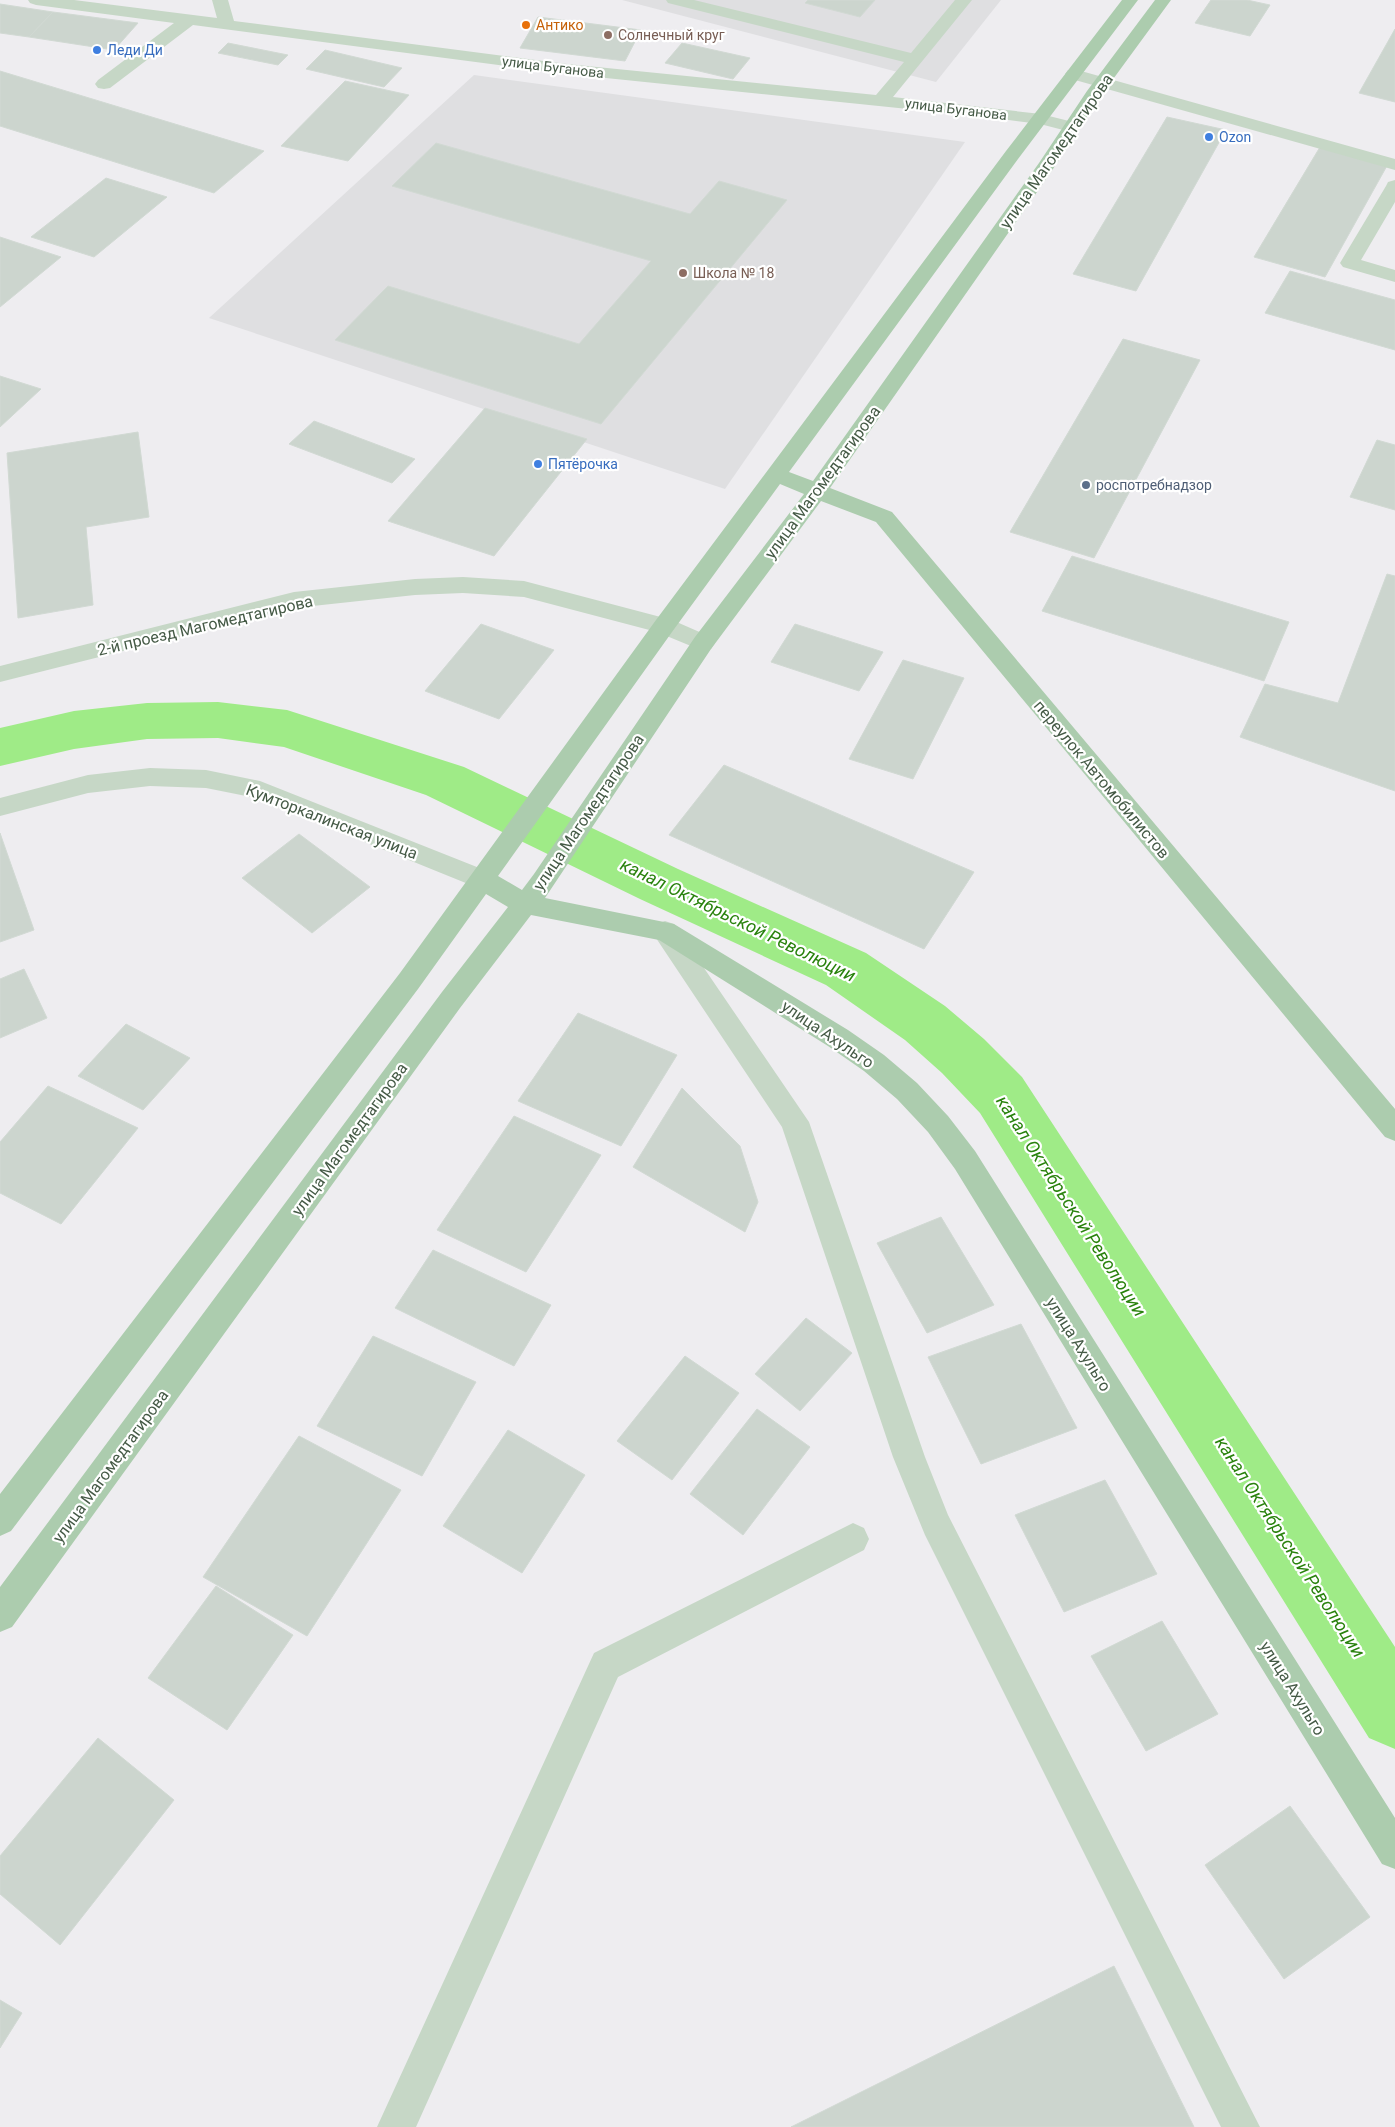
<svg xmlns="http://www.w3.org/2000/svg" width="1395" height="2127" font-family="Roboto,sans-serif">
  <rect width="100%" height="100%" fill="#eeedf0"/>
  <g fill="#dfdfe1">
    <polygon points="622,0 1001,0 936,82"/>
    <polygon points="474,75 965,142 725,489 209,318"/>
  </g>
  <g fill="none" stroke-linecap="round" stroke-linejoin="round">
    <polygon fill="#9feb87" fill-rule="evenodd" points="218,702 287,710 464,767 678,869 866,953 945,1006 984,1039 1022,1077 1395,1647 1395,1749 1369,1738 980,1113 942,1073 905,1040 826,985 640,899 426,795 284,747 218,738 147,739 74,749 0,766 0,728 74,711 147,703"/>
  </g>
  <g fill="#ccd5ce" stroke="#d1d9d3">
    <polygon points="808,0 875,0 860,17 805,3"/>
    <polygon points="1211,0 1247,0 1270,5 1250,36 1195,23"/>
    <polygon points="0,4 53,12 29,37 0,33"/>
    <polygon points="53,12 138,23 114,50 29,37"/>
    <polygon points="538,17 641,30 625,61 520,48"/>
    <polygon points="1395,29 1395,102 1359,93"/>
    <polygon points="228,43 288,55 278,65 218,53"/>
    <polygon points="682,43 750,58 733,79 665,63"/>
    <polygon points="325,50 402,68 384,87 306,69"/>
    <polygon points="0,71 264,151 214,193 0,126"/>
    <polygon points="345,81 409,95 348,161 281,146"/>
    <polygon points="1167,117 1226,130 1136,291 1073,274"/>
    <polygon points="436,143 690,214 719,181 787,200 601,424 335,340 388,286 579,344 651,261 392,186"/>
    <polygon points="1320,147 1388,164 1325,277 1254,257"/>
    <polygon points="106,178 167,197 94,257 31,237"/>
    <polygon points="0,237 61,257 0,307"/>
    <polygon points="1290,271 1395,300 1395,350 1265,313"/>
    <polygon points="1123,339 1200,360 1094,558 1010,532"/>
    <polygon points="0,376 41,389 0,427"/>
    <polygon points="485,408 587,439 494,556 388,521"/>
    <polygon points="314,421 415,459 392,483 289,444"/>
    <polygon points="138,432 149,517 86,527 93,605 18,618 7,453"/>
    <polygon points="1377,440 1395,445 1395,510 1350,497"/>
    <polygon points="1072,556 1289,622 1264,681 1042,611"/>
    <polygon points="1387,574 1395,576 1395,791 1240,737 1265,684 1338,703"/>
    <polygon points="481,624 554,650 499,719 425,691"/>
    <polygon points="795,624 883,652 859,691 771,662"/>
    <polygon points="903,660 964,678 913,779 849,759"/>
    <polygon points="724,765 974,872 924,949 669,835"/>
    <polygon points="0,833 34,930 0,942"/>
    <polygon points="299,834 370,887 312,933 242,878"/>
    <polygon points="24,969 47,1018 0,1038 0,979"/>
    <polygon points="578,1013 677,1055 621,1146 518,1101"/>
    <polygon points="126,1024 190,1058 143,1110 78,1076"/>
    <polygon points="48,1086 138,1128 61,1224 0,1193 0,1142"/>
    <polygon points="682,1088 740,1146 758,1202 745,1232 633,1167"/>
    <polygon points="514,1116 601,1155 526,1272 437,1230"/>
    <polygon points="941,1217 994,1305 927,1333 877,1243"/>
    <polygon points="433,1250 551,1305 514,1366 395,1308"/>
    <polygon points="806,1318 852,1353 800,1411 755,1374"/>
    <polygon points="1021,1324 1077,1428 981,1464 928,1357"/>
    <polygon points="373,1336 476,1382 422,1476 317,1426"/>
    <polygon points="685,1356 739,1393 672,1480 617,1441"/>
    <polygon points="757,1409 810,1447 743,1535 690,1494"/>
    <polygon points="508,1430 585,1475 522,1573 443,1526"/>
    <polygon points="299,1436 401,1490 307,1636 203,1577"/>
    <polygon points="1105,1480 1157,1574 1064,1612 1015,1515"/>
    <polygon points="216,1586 293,1635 227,1730 148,1678"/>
    <polygon points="1162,1621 1218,1714 1146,1751 1091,1656"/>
    <polygon points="98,1738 174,1800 60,1945 0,1894 0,1856"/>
    <polygon points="1290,1806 1370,1917 1284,1979 1205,1865"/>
    <polygon points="1114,1966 1194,2127 791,2127"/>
    <polygon points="0,2000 22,2013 0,2048"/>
  </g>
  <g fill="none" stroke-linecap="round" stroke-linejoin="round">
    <g fill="#c6d7c6" fill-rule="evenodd">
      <polygon points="28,0 74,0 217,18 212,0 228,0 234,21 567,64 876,95 904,62 668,3 666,0 694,0 911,53 955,0 972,0 893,97 1041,114 1077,123 1080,127 1077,131 1071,132 1040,124 986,117 567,74 193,25 110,88 104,89 98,88 95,84 98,80 174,23 36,5 30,3"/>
      <polygon points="1074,69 1395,159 1395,170 1068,78 1065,74 1068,70"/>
      <polygon points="1395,180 1395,202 1361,260 1395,270 1395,282 1343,267 1340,263 1386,186 1388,182"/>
      <polygon points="463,577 524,581 672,620 711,637 715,643 711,649 703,651 657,632 524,597 463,593 415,595 294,608 0,682 0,666 294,592 415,579"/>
      <polygon points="150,768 206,770 260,781 492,873 496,880 492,887 483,890 256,798 206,788 150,786 88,793 0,816 0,798 88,775"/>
      <polygon points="665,921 674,924 809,1122 925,1457 948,1515 1260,2127 1221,2127 925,1535 893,1457 782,1127 656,938 652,931 656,924"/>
      <polygon points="853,1523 864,1528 869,1539 864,1550 618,1677 416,2127 377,2127 594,1653"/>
    </g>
    <path fill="#acccae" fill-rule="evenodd" d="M1122,0h16l-120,159 -229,313 24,9 226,-318 48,-72 68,-91h16l-71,97 -47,72 -223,319 62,24 503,597v32l-10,-4 -509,-615 -55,-21 -110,148 -166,249 129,26 174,106 36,25 33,28 31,33 27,35 420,667v51l-13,-5 -427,-695 -27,-37 -31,-33 -33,-28 -36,-25 -169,-106 -128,-25 -71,93 -448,619 -12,5v-45l442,-595 66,-85 -22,-13 -68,95 -407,542 -11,5v-42l400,-521 256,-353 350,-469zM780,484l24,10 -109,143 -161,237 -12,16 -24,-14 174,-244z"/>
  </g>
  <circle fill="#e8710a" stroke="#fff" stroke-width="2" cx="526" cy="25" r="5"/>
  <g fill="#8d6e63" stroke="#fff" stroke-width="2">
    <circle cx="608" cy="35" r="5"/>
    <circle cx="683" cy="273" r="5"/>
  </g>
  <g fill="#3f7fe0" stroke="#fff" stroke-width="2">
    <circle cx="97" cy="50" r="5"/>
    <circle cx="1209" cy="137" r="5"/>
    <circle cx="538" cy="464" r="5"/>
  </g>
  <circle fill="#5c6f8a" stroke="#fff" stroke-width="2" cx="1086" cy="485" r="5"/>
  <g text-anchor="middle" stroke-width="4.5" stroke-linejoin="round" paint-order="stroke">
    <g font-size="14" fill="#c56008" stroke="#fff" text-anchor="start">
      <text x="536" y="30">Антико</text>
    </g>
    <g font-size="14" fill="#785e54" stroke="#fff" text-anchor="start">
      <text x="618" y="40">Солнечный круг</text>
      <text x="693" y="278">Школа № 18</text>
    </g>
    <g font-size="14" fill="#366cbe" stroke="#fff" text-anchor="start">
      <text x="107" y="55">Леди Ди</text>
      <text x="1219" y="142">Ozon</text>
      <text x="548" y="469">Пятёрочка</text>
    </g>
    <g font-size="14" fill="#455a46" stroke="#fff">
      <text transform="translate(553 67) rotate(7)" y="5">улица Буганова</text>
      <text transform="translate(956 109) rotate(7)" y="5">улица Буганова</text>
    </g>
    <g font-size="14" fill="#4e5e75" stroke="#fff" text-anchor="start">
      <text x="1096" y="490">роспотребнадзор</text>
    </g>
    <g font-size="16" fill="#455a46" stroke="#fff">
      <text transform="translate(1056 151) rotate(-55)" y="6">улица Магомедтагирова</text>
      <text transform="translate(822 482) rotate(-54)" y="6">улица Магомедтагирова</text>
      <text transform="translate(205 625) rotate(-13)" y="6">2-й проезд Магомедтагирова</text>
      <text transform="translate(1102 779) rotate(50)" y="6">переулок Автомобилистов</text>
      <text transform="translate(588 812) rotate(-56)" y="6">улица Магомедтагирова</text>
      <text transform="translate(332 821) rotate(21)" y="6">Кумторкалинская улица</text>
      <text transform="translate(828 1034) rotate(34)" y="6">улица Ахульго</text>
      <text transform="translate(349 1139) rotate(-54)" y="6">улица Магомедтагирова</text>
      <text transform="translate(1079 1344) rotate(58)" y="6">улица Ахульго</text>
      <text transform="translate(110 1466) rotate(-54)" y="6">улица Магомедтагирова</text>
      <text transform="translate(1293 1688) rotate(58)" y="6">улица Ахульго</text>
    </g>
    <g font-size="18" font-style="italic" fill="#29820d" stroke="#fff">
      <text transform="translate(738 920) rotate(26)" y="6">канал Октябрьской Революции</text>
      <text transform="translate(1071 1206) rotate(57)" y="6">канал Октябрьской Революции</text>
      <text transform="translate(1290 1547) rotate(57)" y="6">канал Октябрьской Революции</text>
    </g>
  </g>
</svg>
